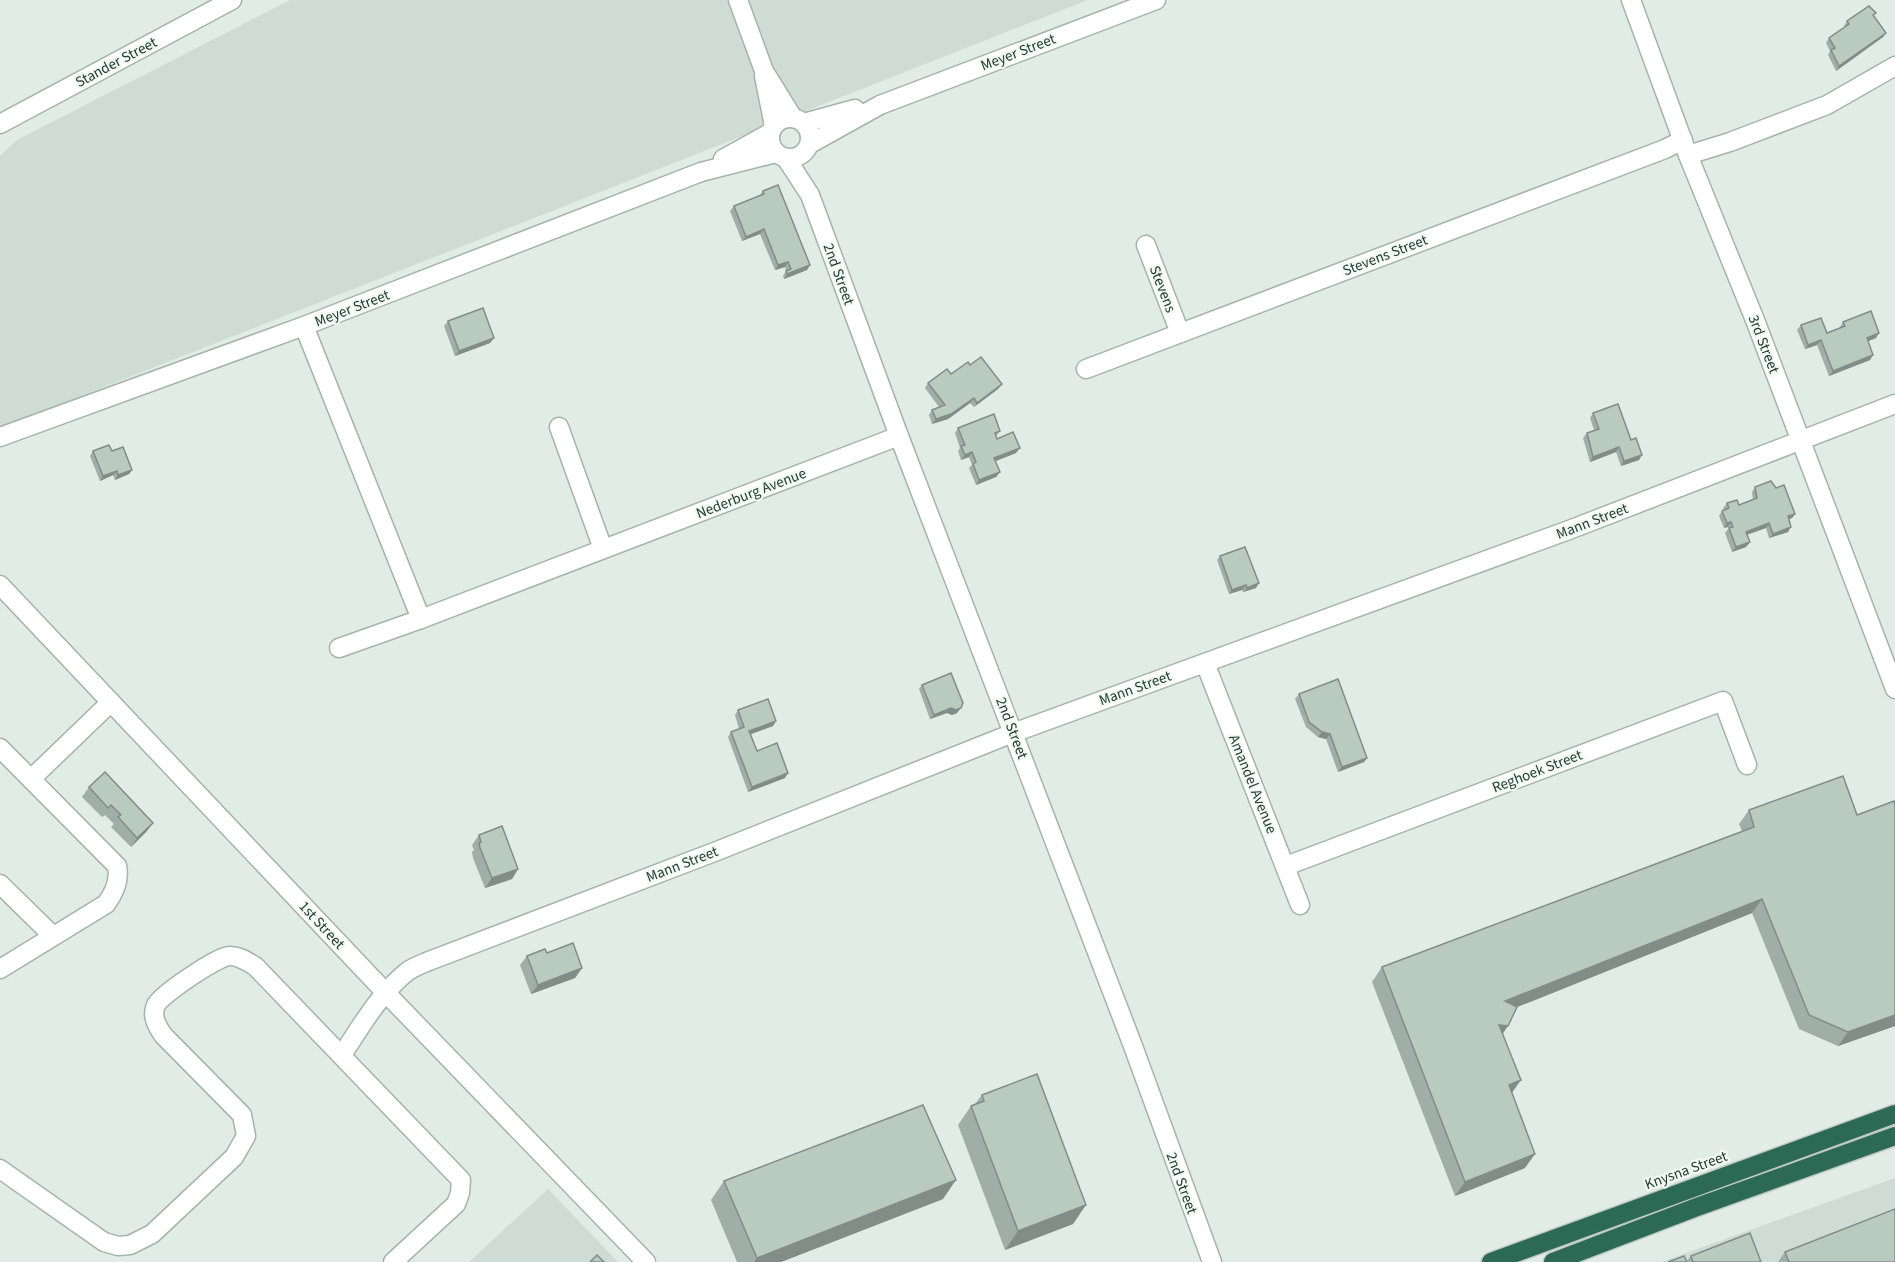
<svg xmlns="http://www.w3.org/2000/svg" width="1895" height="1262" font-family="'Source Sans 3',sans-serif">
  <rect width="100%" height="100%" fill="#e1ece6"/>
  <g fill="#cfdcd5">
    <polygon points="290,0 1088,0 0,428 0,156 17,140"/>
    <polygon points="1895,1178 1895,1262 1661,1262"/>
    <polygon points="548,1189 618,1262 469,1262"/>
  </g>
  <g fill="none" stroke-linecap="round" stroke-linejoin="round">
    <g stroke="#a4b4ac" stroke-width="21">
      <g id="minor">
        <polyline points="738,0 764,71 793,118"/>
        <polyline points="1631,0 1688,155 1755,320 1895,689"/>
        <polyline points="764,76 774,126"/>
        <circle cx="790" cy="138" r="20"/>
        <polyline points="804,123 855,109"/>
        <polyline points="0,124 232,0"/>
        <polyline points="810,144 880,105 1156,0"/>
        <polyline points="1688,155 1730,142 1827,105 1895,66"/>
        <polyline points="786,158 810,195 899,436 1133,1046 1212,1262"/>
        <polyline points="723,159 770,133"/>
        <polyline points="1146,245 1180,333"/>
        <polyline points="304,326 421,619 899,436"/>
        <polyline points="1086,369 1665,149 1683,140"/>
        <polyline points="559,427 603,549"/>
        <polyline points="0,437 304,326 701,172 776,153"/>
        <polyline points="0,585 386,993 646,1262"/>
        <polyline points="339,648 421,619"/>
        <polyline points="1205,663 1300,905"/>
        <path d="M0,748l117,118c3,14 -2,26 -11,38l-106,65"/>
        <polyline points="31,779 111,702"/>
        <polyline points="1286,866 1723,701 1747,765"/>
        <polyline points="0,884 53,936"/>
        <path d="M342,1055c19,-29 38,-62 66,-84 6,-4 14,-7 21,-10l288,-110 296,-118 556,-203 326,-126"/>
        <path d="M0,1169l104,73 14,4 12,-1 22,-11 82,-77 12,-21 -4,-21 -79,-80c-6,-9 -12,-19 -7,-30 6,-11 61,-48 73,-49 9,-1 19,6 26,10l206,214 -1,13 -4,11 -63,58"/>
      </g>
    </g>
    <g stroke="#c1c9c6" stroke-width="21">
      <g id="highway">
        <polyline points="1491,1262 1895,1114"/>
        <polyline points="1553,1262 1697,1207 1895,1136"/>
      </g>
    </g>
    <use href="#minor" stroke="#fff" stroke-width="18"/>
    <use href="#highway" stroke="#2c6a56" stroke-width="18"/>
  </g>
  <g fill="#9faea6">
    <polygon points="1874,16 1886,33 1883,37 1836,71 1828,55 1830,51 1826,43 1829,38 1845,27 1844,26 1847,21"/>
    <polygon points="763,191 810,265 807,270 784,279 783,276 786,271 785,267 775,270 760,234 742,241 730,211 734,206 760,195"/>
    <polygon points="448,321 490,343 455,356 444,326"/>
    <polygon points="1843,322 1876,338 1868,341 1870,360 1829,376 1817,345 1805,349 1797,330 1801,325 1827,333 1841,328 1840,327"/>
    <polygon points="970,365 1002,384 998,389 974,407 970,403 948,419 932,424 929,415 932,410 939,407 925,388 928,383 951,374"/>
    <polygon points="1593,413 1631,440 1639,460 1621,466 1616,452 1590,462 1583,438 1587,433 1594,430 1590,418"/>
    <polygon points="958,428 1000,431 996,436 997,439 1016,453 995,461 1000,472 996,477 976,485 969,468 972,465 969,457 961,460 958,451 960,448 955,433"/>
    <polygon points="93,451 112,451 132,470 129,474 115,480 113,475 100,481 90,456"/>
    <polygon points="1755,487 1795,514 1792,518 1789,519 1788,532 1769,538 1766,528 1747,535 1750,542 1746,547 1732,552 1725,533 1729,528 1728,527 1724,528 1719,516 1722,511 1724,510 1723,508 1727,503 1739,505 1753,500 1752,492"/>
    <polygon points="1220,556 1256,588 1243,592 1242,590 1229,594 1217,560"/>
    <polygon points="922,685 957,713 952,715 947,713 930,719 919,689"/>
    <polygon points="1299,694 1367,758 1364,762 1338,772 1326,739 1318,737 1306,727 1295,699"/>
    <polygon points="738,710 776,721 773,726 751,734 757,751 785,778 748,792 728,737 731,732 739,729 735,715"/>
    <polygon points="89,787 153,823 146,832 131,847 111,827 114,824 105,815 102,817 82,797"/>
    <polygon points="1895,805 1895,1026 1838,1046 1799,1029 1752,913 1516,1007 1503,1034 1512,1093 1525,1168 1455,1196 1372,982 1382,967 1742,831 1739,824 1749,810 1857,815"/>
    <polygon points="479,835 518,869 512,879 485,888 473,858 472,852 474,850 472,845"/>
    <polygon points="547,953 582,968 575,978 531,994 520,965 527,956"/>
    <polygon points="982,1095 1073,1224 1005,1250 958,1125 971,1106 975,1104"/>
    <polygon points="724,1181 943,1199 781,1262 737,1262 711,1200"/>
    <polygon points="1785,1252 1895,1262 1778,1262"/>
    <polygon points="1691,1256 1761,1262 1668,1262 1686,1262"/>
  </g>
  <g fill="#828d87">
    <polygon points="1886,33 1883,37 1836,71 1839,66"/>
    <polygon points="764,229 760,234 742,241 746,237"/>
    <polygon points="788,262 785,267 775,270 778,265"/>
    <polygon points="810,265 807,270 784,279 787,274"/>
    <polygon points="1879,333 1876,338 1864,343 1867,338"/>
    <polygon points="494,338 490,343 455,356 459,351"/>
    <polygon points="1821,340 1817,345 1805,349 1808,345"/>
    <polygon points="1873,355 1870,360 1829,376 1833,371"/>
    <polygon points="1002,384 998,389 974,407 977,403"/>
    <polygon points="974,398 970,403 948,419 932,424 936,419"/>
    <polygon points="1619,447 1616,452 1590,462 1593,457"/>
    <polygon points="1020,448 1016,453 991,463 994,458"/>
    <polygon points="972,452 969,457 961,460 965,455"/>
    <polygon points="1642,455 1639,460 1621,466 1624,461"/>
    <polygon points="132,470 129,474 115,480 118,475"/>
    <polygon points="117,471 113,475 100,481 103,476"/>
    <polygon points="1000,472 996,477 976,485 979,480"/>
    <polygon points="1795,514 1792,518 1784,521 1788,516"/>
    <polygon points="1731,522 1728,527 1724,528 1727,523"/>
    <polygon points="1769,523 1766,528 1742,536 1746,532"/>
    <polygon points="1791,527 1788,532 1769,538 1773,534"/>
    <polygon points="1750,542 1746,547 1732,552 1736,547"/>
    <polygon points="1259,583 1256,588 1243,592 1247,588"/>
    <polygon points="1246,585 1242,590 1229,594 1232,590"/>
    <polygon points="951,708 961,708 957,713 952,715 947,713 930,719 934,715"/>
    <polygon points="776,721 773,726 746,736 749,731"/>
    <polygon points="1322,732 1330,734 1326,739 1318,737"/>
    <polygon points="1367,758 1364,762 1338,772 1342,767"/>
    <polygon points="788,773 785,778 748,792 752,787"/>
    <polygon points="153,823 146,832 131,847 137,838"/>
    <polygon points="518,869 512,879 485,888 492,878"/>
    <polygon points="1762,899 1752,913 1495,1016 1505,1001"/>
    <polygon points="582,968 575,978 531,994 538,985"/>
    <polygon points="1895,1015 1895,1026 1838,1046 1848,1032"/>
    <polygon points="1499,1025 1508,1026 1498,1040"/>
    <polygon points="1521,1080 1511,1094 1509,1085"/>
    <polygon points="1535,1154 1525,1168 1455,1196 1465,1182"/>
    <polygon points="956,1180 943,1199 781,1262 754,1262 757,1258"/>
    <polygon points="1086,1205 1073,1224 1005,1250 1018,1231"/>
  </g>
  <g fill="#b9cac1" stroke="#828d87" stroke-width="1.5">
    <polygon points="1869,6 1876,13 1873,15 1886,33 1839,66 1831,50 1835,48 1829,38 1849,24 1847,21"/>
    <polygon points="778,185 810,265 787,274 786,271 791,269 788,262 778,265 764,229 746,237 734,206 764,194 763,191"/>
    <polygon points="483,308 494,338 459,351 448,321"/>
    <polygon points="1871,311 1879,333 1867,338 1873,355 1833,371 1821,340 1808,345 1801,325 1821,318 1827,333 1845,326 1843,322"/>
    <polygon points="981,357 1002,384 977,403 974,398 951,414 936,419 932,410 945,405 928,383 947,369 951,374 968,362 970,365"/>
    <polygon points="1618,404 1631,440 1636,438 1642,455 1624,461 1619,447 1593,457 1587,433 1599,429 1593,413"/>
    <polygon points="994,414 1000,431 995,433 997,439 1013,432 1020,448 994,458 1000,472 979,480 973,464 976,462 972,452 965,455 961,446 965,445 958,428"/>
    <polygon points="109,445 112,451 123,447 132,470 118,475 117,471 103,476 93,451"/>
    <polygon points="1771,481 1776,488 1784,485 1795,514 1788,516 1791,527 1773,534 1769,523 1746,532 1750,542 1736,547 1729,528 1733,527 1731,522 1727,523 1722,511 1729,508 1727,503 1737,500 1739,505 1757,498 1755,487"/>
    <polygon points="1245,547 1259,583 1247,588 1246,585 1232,590 1220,556"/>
    <polygon points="951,673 963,703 961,708 956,710 951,708 934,715 922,685"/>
    <polygon points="1338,679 1367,758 1342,767 1330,734 1322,732 1309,722 1299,694"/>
    <polygon points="768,699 776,721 749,731 757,751 777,743 788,773 752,787 731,732 744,727 738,710"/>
    <polygon points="105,772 153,823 137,838 118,817 121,815 111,805 108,808 89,787"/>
    <polygon points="1843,776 1857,815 1894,801 1895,805 1895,1015 1848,1032 1809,1015 1762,899 1505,1001 1517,1007 1508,1026 1499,1025 1521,1080 1509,1085 1535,1154 1465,1182 1382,967 1754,827 1749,810"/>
    <polygon points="502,826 518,869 492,878 480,848 479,843 481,842 479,835"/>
    <polygon points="573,943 582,968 538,985 527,956 545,949 547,953"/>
    <polygon points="1037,1074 1086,1205 1018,1231 971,1106 984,1101 982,1095"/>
    <polygon points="923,1105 956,1180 757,1258 724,1181"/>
    <polygon points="1895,1209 1895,1262 1789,1262 1785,1252"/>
    <polygon points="1750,1233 1761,1262 1693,1262 1691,1256"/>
    <polygon points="597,1255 604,1262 590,1262"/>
    <polygon points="1684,1256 1687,1262 1668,1262"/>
  </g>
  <g text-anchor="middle" stroke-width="4.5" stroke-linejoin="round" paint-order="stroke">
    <g font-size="15" fill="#213d32" stroke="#f2f8f4">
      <text transform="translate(1018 52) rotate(-21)" y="5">Meyer Street</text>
      <text transform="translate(116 62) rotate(-28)" y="5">Stander Street</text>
      <text transform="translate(1385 255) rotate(-21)" y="5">Stevens Street</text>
      <text transform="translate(839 274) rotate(70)" y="5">2nd Street</text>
      <text transform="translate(1163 289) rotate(69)" y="5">Stevens</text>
      <text transform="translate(352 308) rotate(-21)" y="5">Meyer Street</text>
      <text transform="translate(1764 344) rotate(69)" y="5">3rd Street</text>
      <text transform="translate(751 493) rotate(-21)" y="5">Nederburg Avenue</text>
      <text transform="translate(1592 521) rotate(-21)" y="5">Mann Street</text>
      <text transform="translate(1135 688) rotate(-20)" y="5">Mann Street</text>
      <text transform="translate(1012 728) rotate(69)" y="5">2nd Street</text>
      <text transform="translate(1537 771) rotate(-21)" y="5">Reghoek Street</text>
      <text transform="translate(1253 784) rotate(68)" y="5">Amandel Avenue</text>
      <text transform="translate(682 864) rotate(-21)" y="5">Mann Street</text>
      <text transform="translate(322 925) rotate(47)" y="5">1st Street</text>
      <text transform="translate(1686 1170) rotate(-20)" y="5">Knysna Street</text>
      <text transform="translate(1182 1183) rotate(70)" y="5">2nd Street</text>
    </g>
  </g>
</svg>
